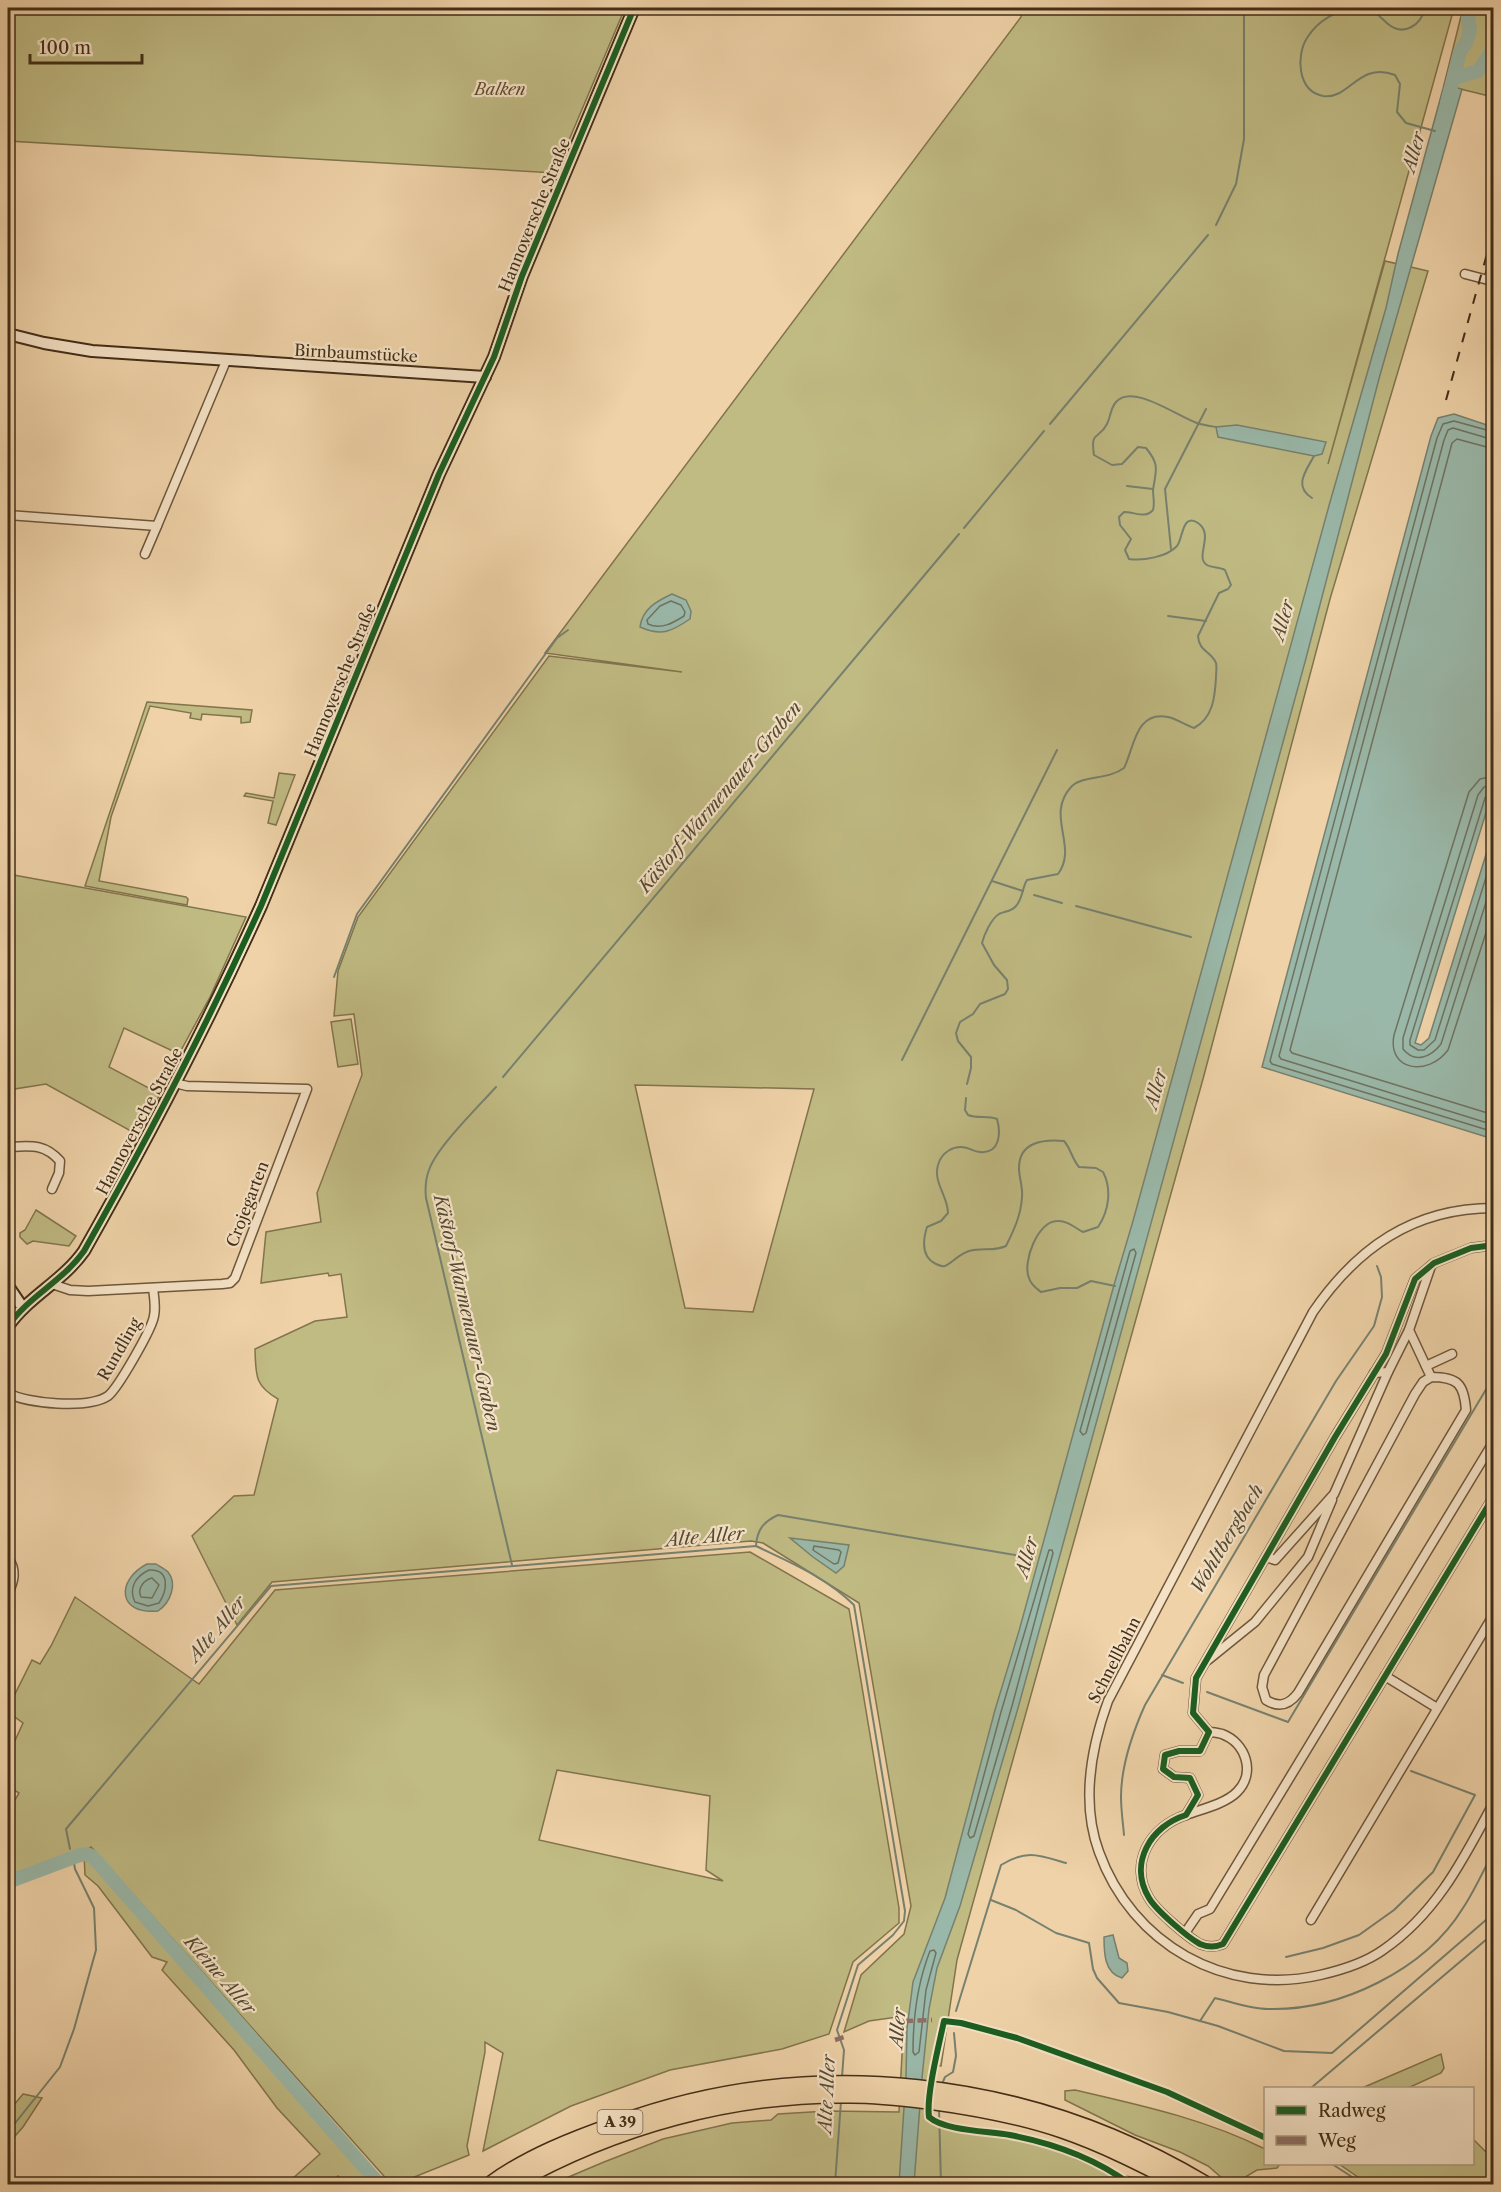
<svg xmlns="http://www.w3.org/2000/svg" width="1501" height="2192" font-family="'Libre Caslon Text',serif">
  <rect width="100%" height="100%" fill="#efd2a8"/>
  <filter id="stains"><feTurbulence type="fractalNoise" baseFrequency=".00333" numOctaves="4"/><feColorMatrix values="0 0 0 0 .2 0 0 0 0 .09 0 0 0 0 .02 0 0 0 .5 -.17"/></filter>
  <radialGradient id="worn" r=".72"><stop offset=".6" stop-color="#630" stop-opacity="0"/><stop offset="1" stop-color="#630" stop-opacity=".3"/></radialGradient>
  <g fill="#c0ba83" stroke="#82744d" stroke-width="1.5" fill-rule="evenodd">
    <polygon points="8,8 625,8 555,173 8,141 10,126 8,125"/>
    <path d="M1022,8h432l-126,456 57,-203 43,10 -98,328 -127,480 -246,881 -16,106 -10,-1 -5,54c25,15 56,13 84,18 36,7 67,23 100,36 15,6 33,1 48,11h-606l52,-22 59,-23 69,-16 39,-3 7,-6 50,-3 71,1 5,-96 -35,5 -25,11 17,-57 43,-41 7,-28 -52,-303 -96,-60 -12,-2 -479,41 -35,43 -45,-89 42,-40 20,-1 24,-96c-24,-14 -22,-24 -23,-50l60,-28 32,-4 -6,-43 -12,2 -1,-3 -67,10 5,-51 55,-10 -4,-29 45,-118 -8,-61 -20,2 4,-45 20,-54 191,-261 133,16 -137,-19 476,-636zM635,1085l179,4 -61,223 -68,-4z"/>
    <polygon points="1463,8 1493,8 1493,97 1444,85"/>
    <polygon points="147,702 252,710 250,722 241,723 241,717 202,714 201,720 190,718 191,713 150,706 111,817 99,881 186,897 188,899 187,905 85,886"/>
    <polygon points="279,773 295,775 276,825 268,823 273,801 244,796 246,793 274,798"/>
    <polygon points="8,874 246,917 210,997 179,1054 124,1028 109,1067 160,1094 138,1135 46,1084 8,1090"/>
    <polygon points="351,1019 358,1064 338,1067 331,1022"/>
    <polygon points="36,1210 76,1236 69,1246 33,1241 27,1244 20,1237 20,1233 25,1230"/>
    <path d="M750,1552l99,57 50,299v15l-46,39 -24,72 -47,15 -112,21 -99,36 -88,45 20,-98 -18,-11v10l-18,94 2,9 -72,29h-6l-300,-337 -16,10 -67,18v-63l11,-19 -11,-7v-30l15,-33 -15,-11v-4l24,-48 8,4 11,-18 24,-49 124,87 76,-94zM557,1770l153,26 -4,74 17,11 -184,-41z"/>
    <polygon points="84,1854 357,2163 375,2184 350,2184 338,2176 331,2184 289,2184 291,2180 320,2154 277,2108 234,2050 162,1970 167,1962 152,1957 98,1886 85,1875"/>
    <polygon points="1441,2054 1444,2068 1441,2073 1408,2088 1362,2088"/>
    <path d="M1075,2090c65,15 130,29 190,59l1,15h14l-3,4 -20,2 -15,9 -20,-1 -14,-12 -28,-14 -45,-17 -70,-35v-9z"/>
    <polygon points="23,2094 42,2098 23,2127 8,2144 8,2112"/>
    <polygon points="1473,2139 1493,2159 1493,2184 1368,2184 1339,2164 1472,2164"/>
  </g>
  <g fill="#9ab8a9" stroke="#77816f" stroke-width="1.5">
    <polygon points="1444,85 1462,89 1380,375 1305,662 1018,1708 960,1906 937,1968 929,2009 922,2078 914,2184 899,2184 906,2077 907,2029 913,1982 945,1898 995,1710 1019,1631 1114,1285 1133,1221 1330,502 1386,308 1398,254"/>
    <polygon points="1454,414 1493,427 1493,790 1415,1043 1421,1045 1429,1038 1493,832 1493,1139 1262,1067 1431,436 1438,418"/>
    <polygon points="1237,425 1326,442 1322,454 1314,456 1218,437 1216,427"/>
    <path d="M672,594l14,6 5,11 -1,8c-18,12 -28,18 -50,8 2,-18 17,-26 32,-33z"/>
    <polygon points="790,1538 849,1545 844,1566 836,1573 813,1557"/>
    <path d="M147,1564h9c3,2 9,5 12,8 10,12 2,31 -10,39 -41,4 -42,-31 -11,-47z"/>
    <path d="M1113,1935l6,23 8,5 1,8 -6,7c-18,-5 -18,-26 -18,-41z"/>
  </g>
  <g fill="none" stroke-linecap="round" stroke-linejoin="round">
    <g stroke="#6e7360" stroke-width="1.5">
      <polyline points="1494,432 1454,421 1443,424 1437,438 1270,1061 1272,1064 1494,1132"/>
      <polyline points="1494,440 1453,428 1448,430 1444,440 1279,1056 1281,1059 1494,1125"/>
      <polyline points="1494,449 1457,439 1452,443 1290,1050 1292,1053 1494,1115"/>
      <path d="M671,601l10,4 4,7 -1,4c-11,7 -23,14 -36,8l-1,-4 13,-14z"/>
      <path d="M1494,776l-14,3 -11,13 -75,243c-7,36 34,42 54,15l46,-142"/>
      <path d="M1494,785l-10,2 -6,8 -75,243v11c12,15 28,8 38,-5l53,-167"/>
      <polyline points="1494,793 1488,794 1485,798 1410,1040 1410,1045 1418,1050 1424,1050 1435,1040 1494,852"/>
      <polygon points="1134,1249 1136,1253 1086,1433 1083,1435 1080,1431 1130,1251"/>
      <polygon points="814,1546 839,1550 841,1552 838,1563 834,1564 813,1550"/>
      <polygon points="1049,1550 1052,1550 1053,1553 1012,1706 974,1836 970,1838 968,1834 1001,1712"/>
      <path d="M149,1570c22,-1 18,21 10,33l-11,3 -13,-4c-7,-14 1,-26 14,-32z"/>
      <path d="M152,1578l7,7 -7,13 -11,-1c-4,-9 3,-17 11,-19z"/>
      <path d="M934,1950l2,3 -10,37 -7,62 -4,3 -2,-3c0,-36 4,-68 17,-101z"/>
    </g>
    <g stroke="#77816f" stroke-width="2">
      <path d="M1358,8c-20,1 -40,12 -51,30 -11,17 -10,53 16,58 27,4 35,-35 72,-21l5,9 -3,28 9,11 29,8"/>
      <path d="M1359,8c5,0 10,1 14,3 6,4 10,9 15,13 16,13 33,1 37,-16"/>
      <polyline points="1216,225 1236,184 1244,139 1244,8"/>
      <polyline points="1050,424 1208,235"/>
      <polyline points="1127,486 1153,489"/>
      <path d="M1312,498c-19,-12 -6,-27 2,-42"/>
      <polyline points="964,528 1044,431"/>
      <polyline points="1171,549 1165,489 1206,409"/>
      <polyline points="1168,616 1206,621"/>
      <polyline points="992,881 1023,891"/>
      <polyline points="1034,895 1062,903"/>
      <polyline points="1076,906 1191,937"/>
      <polyline points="334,977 357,914 557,638 568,630"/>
      <polyline points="902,1060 1057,750"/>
      <polyline points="503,1077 959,534"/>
      <path d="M967,1084l4,-16v-11l-13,-16 -2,-8 4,-11 13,-8 7,-10 25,-10 3,-5 -1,-9 -13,-15 -12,-22c2,-8 9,-24 17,-29 6,-3 12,-2 17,-8 7,-8 6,-18 11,-26l31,-6c21,-28 -14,-59 14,-88 12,-11 36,-6 52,-18 10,-19 11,-58 44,-51 9,2 17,8 26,11 19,-10 21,-31 22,-51 0,-4 1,-9 0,-14 -5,-12 -17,-11 -18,-27l21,-43 9,-4 3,-4 -6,-15c-5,-3 -13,-2 -18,-5 -13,-8 8,-30 -9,-42 -16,-11 -15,16 -21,23 -10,11 -34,15 -48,13l-4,-9 6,-11 -11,-14 -1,-8 5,-5c11,0 21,7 29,-2 2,-7 0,-13 0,-20 3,-20 7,-25 -7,-42l-8,-1 -16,17 -10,1 -18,-10c-4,-25 5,-15 13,-31 4,-8 3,-15 9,-22 17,-19 62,15 81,21 6,2 13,3 19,4"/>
      <path d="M496,1087c-18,20 -59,60 -67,83 -4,10 -4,18 -3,28l86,367"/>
      <path d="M966,1098l-1,12 3,5c10,4 19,0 29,4 4,14 3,35 -17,33 -5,0 -9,-3 -13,-4 -13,-4 -26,5 -29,17 -5,18 10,31 10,48l-7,8 -14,6c-4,13 -6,30 9,37 2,1 6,3 9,2 7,-3 14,-12 24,-15 13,-4 25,1 37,-5 8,-16 15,-31 16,-49 1,-10 -3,-19 -3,-29 0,-26 24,-29 45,-27 7,8 8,18 15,26l17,1 7,4c9,17 6,39 -5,55l-15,5c-8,-4 -16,-12 -26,-11 -19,0 -35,41 -28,57 2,7 7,10 12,14l19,-4h17l14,-7 24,5"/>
      <path d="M756,1546c1,-16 7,-24 22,-31l243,41"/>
      <polyline points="1162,1675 1183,1683"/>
      <polyline points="1207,1692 1288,1722 1494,1376"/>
      <path d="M1124,1835c-1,-12 -3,-25 -3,-38 0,-32 11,-63 24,-92l191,-324 38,-55 8,-29 -1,-20 -4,-11"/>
      <path d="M70,1849l-4,-20 205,-243 485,-40c35,17 70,31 98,59l51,306 -1,10 -11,14 -35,30 -21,65 7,20 -2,27"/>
      <polyline points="991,1900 1016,1910 1056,1933 1089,1943 1093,1969 1097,1978 1119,2003 1168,2012 1218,2026 1284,2051 1332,2053 1494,1913"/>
      <polyline points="1286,1957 1323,1948 1359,1935 1394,1910 1433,1872 1475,1795 1411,1771"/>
      <path d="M956,2011l45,-146c26,-16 38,-10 65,-2"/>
      <path d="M1200,2021l15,-23c17,4 36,11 53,11 72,2 157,-39 195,-101 10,-15 18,-32 26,-48"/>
      <polyline points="942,2084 945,2077 953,2072 956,2056 954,2033"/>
      <polyline points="1311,2088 1494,1933"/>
      <polyline points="939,2108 941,2184"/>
      <polyline points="8,2132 60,2067 74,2029 96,1950 94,1908 75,1869 73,1857"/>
      <polyline points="1332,2164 1363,2184"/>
      <polyline points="835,2184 841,2101"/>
    </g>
    <g stroke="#9ab8a9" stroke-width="14">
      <polyline points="1454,78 1478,71 1494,48"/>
      <polyline points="1447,103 1460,52 1467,41 1470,29 1468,18 1471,8"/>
      <polyline points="8,1882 80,1855 87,1854 93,1857 379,2184"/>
    </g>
    <g stroke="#6e573b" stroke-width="11">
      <g id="street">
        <polyline points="1465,274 1488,280 1494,262"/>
        <polyline points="8,515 157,526 226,361"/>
        <polyline points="145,554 157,526"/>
        <path d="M8,1147c22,-1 36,-4 52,14l-1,12 -7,16"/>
        <path d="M1494,1208c-81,0 -137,40 -181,104l-205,389c-17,47 -27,102 -9,151 33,92 126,145 221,123 22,-5 45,-12 63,-25 54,-37 81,-92 111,-148"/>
        <path d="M1494,1245l-23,3 -37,15 -19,16 -29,75 -51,83 -139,241 -3,35 16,19 -9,19h-21l-14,4 -2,14 11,8 16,1 8,17 -12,20c-35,11 -58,48 -37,83 7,12 38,39 51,46 7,3 16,3 23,0l271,-448"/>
        <polyline points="1431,1266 1409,1330 1431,1377"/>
        <polyline points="52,1284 70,1290 88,1291 222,1284 230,1283 235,1278 307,1089 187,1086 175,1083"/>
        <polyline points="1492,1305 1494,1305"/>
        <polyline points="1426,1366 1452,1354"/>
        <polyline points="1374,1373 1388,1372 1409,1330"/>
        <path d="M1431,1377c27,0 33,7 35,33l-168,283c-9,12 -19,15 -32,7l-4,-13 2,-12 151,-281 8,-12z"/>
        <path d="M8,1393c19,11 80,16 100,3 10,-8 44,-67 46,-80 2,-9 0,-19 -1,-28"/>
        <polyline points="1266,1557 1275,1560 1334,1494 1388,1372"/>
        <path d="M8,1558c9,12 6,23 0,36"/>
        <polyline points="1208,1660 1255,1622 1308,1557 1332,1500"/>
        <polyline points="1385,1676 1437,1708"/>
        <path d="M1186,1815c16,-6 39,-11 51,-23 19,-19 9,-49 -15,-58 -4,-1 -9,-2 -13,-2"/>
        <polyline points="1311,1920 1494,1614"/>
        <polyline points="1185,1933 1198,1914 1210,1909 1494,1441"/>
      </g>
    </g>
    <g stroke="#432e17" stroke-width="14">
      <g id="secondary">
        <polyline points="8,334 44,343 92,351 485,377"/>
        <polyline points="8,1286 23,1308"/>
        <path d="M8,1326c21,-30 55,-45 76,-75 64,-113 124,-228 177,-345l178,-432 55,-117 28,-81 112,-268"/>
      </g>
    </g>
    <g stroke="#432e17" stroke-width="18">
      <g id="highway">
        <path d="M491,2184c37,-27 83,-45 126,-60 194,-71 411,-46 588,60"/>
        <path d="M512,2184c103,-58 221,-91 339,-89 26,0 52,3 77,6 45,6 90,14 134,29 41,14 80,34 119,54"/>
      </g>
    </g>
    <use href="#street" stroke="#f5e2c6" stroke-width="8"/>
    <use href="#secondary" stroke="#f5e2c6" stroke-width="10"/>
    <use href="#highway" stroke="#efd2a8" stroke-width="15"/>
    <polyline stroke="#432e17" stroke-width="2" stroke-dasharray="10 10" stroke-linecap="butt" points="1446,400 1494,229"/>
    <g stroke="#8d6e63" stroke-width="4.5" stroke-dasharray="9 4.5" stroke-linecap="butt">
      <polyline points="904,2021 932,2020"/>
      <polyline points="835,2040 847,2036"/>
    </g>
    <g stroke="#f5e2c6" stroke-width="10">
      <g id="cycleway">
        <path d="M1494,1245l-23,3 -37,15 -19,16 -29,75 -51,83 -139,241 -3,35 16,19 -9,19h-21l-14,4 -2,14 11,8 16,1 8,17 -12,20c-35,11 -58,48 -37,83 7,12 38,39 51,46 7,3 16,3 23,0l271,-448"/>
        <path d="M8,1326c21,-30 55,-45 76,-75 64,-113 124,-228 177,-345l178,-432 55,-117 28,-81 112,-268"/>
        <path d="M1130,2184c-34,-25 -78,-41 -120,-49 -22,-4 -65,-4 -81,-18 -3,-22 10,-72 15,-96l17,2 56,15 150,54 99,46"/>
      </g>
    </g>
    <use href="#cycleway" stroke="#1b5e20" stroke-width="6"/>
  </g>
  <g text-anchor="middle" stroke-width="4.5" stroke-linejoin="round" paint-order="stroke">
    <rect fill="#f5e2c6" stroke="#78644c" stroke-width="1.5" x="597.5" y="2110" width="45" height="24" rx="4.5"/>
    <g font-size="15" font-weight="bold" fill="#432e17">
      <text x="620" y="2127">A 39</text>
    </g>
    <g font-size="16" font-style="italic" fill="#5c4a2d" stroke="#f5e2c6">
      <text x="500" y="95">Balken</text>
    </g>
    <g font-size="16" fill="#432e17" stroke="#f5e2c6">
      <text transform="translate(534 215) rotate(-68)" y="6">Hannoversche Straße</text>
      <text transform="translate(356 353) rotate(3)" y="6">Birnbaumstücke</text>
      <text transform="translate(340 680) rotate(-68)" y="6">Hannoversche Straße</text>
      <text transform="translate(139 1121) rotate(-62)" y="6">Hannoversche Straße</text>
      <text transform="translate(247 1204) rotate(-69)" y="6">Crojegarten</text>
      <text transform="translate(119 1349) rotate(-60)" y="6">Rundling</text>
      <text transform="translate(1114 1660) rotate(-63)" y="6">Schnellbahn</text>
    </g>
    <g font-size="18" font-style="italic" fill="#544a34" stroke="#f5e2c6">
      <text transform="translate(1414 152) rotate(-74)" y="6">Aller</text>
      <text transform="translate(1283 620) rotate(-74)" y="6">Aller</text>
      <text transform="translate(720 797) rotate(-50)" y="6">Kästorf-Warmenauer-Graben</text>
      <text transform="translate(1156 1089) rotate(-75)" y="6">Aller</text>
      <text transform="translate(467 1313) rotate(77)" y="6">Kästorf-Warmenauer-Graben</text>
      <text transform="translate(705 1537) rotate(-5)" y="6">Alte Aller</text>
      <text transform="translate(1227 1539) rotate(-59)" y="6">Wohltbergbach</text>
      <text transform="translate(1027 1557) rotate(-74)" y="6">Aller</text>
      <text transform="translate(217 1629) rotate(-50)" y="6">Alte Aller</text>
      <text transform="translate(220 1975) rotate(49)" y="6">Kleine Aller</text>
      <text transform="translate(898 2028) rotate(-85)" y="6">Aller</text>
      <text transform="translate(827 2094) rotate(-87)" y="6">Alte Aller</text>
    </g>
  </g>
  <rect width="1501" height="2192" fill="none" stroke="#efd2a8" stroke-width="30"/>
  <rect x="9" y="9" width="1483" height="2174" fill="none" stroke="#432e17" stroke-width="3"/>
  <rect x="15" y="15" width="1471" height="2162" fill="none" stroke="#432e17" stroke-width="1.5"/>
  <rect x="1264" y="2087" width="210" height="78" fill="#f5e2c6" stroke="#ae9a80" stroke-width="1.5"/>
  <rect x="1276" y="2106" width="30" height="9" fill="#1b5e20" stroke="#ae9a80" stroke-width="1.5"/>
  <text x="1318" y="2117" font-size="18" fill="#432e17">Radweg</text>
  <rect x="1276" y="2136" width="30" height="9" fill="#8d6e63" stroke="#ae9a80" stroke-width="1.5"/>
  <text x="1318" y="2147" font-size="18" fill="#432e17">Weg</text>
  <path d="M30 54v9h112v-9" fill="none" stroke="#432e17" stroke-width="3"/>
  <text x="39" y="54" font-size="18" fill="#432e17" stroke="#f5e2c6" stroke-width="4.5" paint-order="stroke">100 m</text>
  <rect width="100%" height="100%" filter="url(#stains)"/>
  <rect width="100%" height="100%" fill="url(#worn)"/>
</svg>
